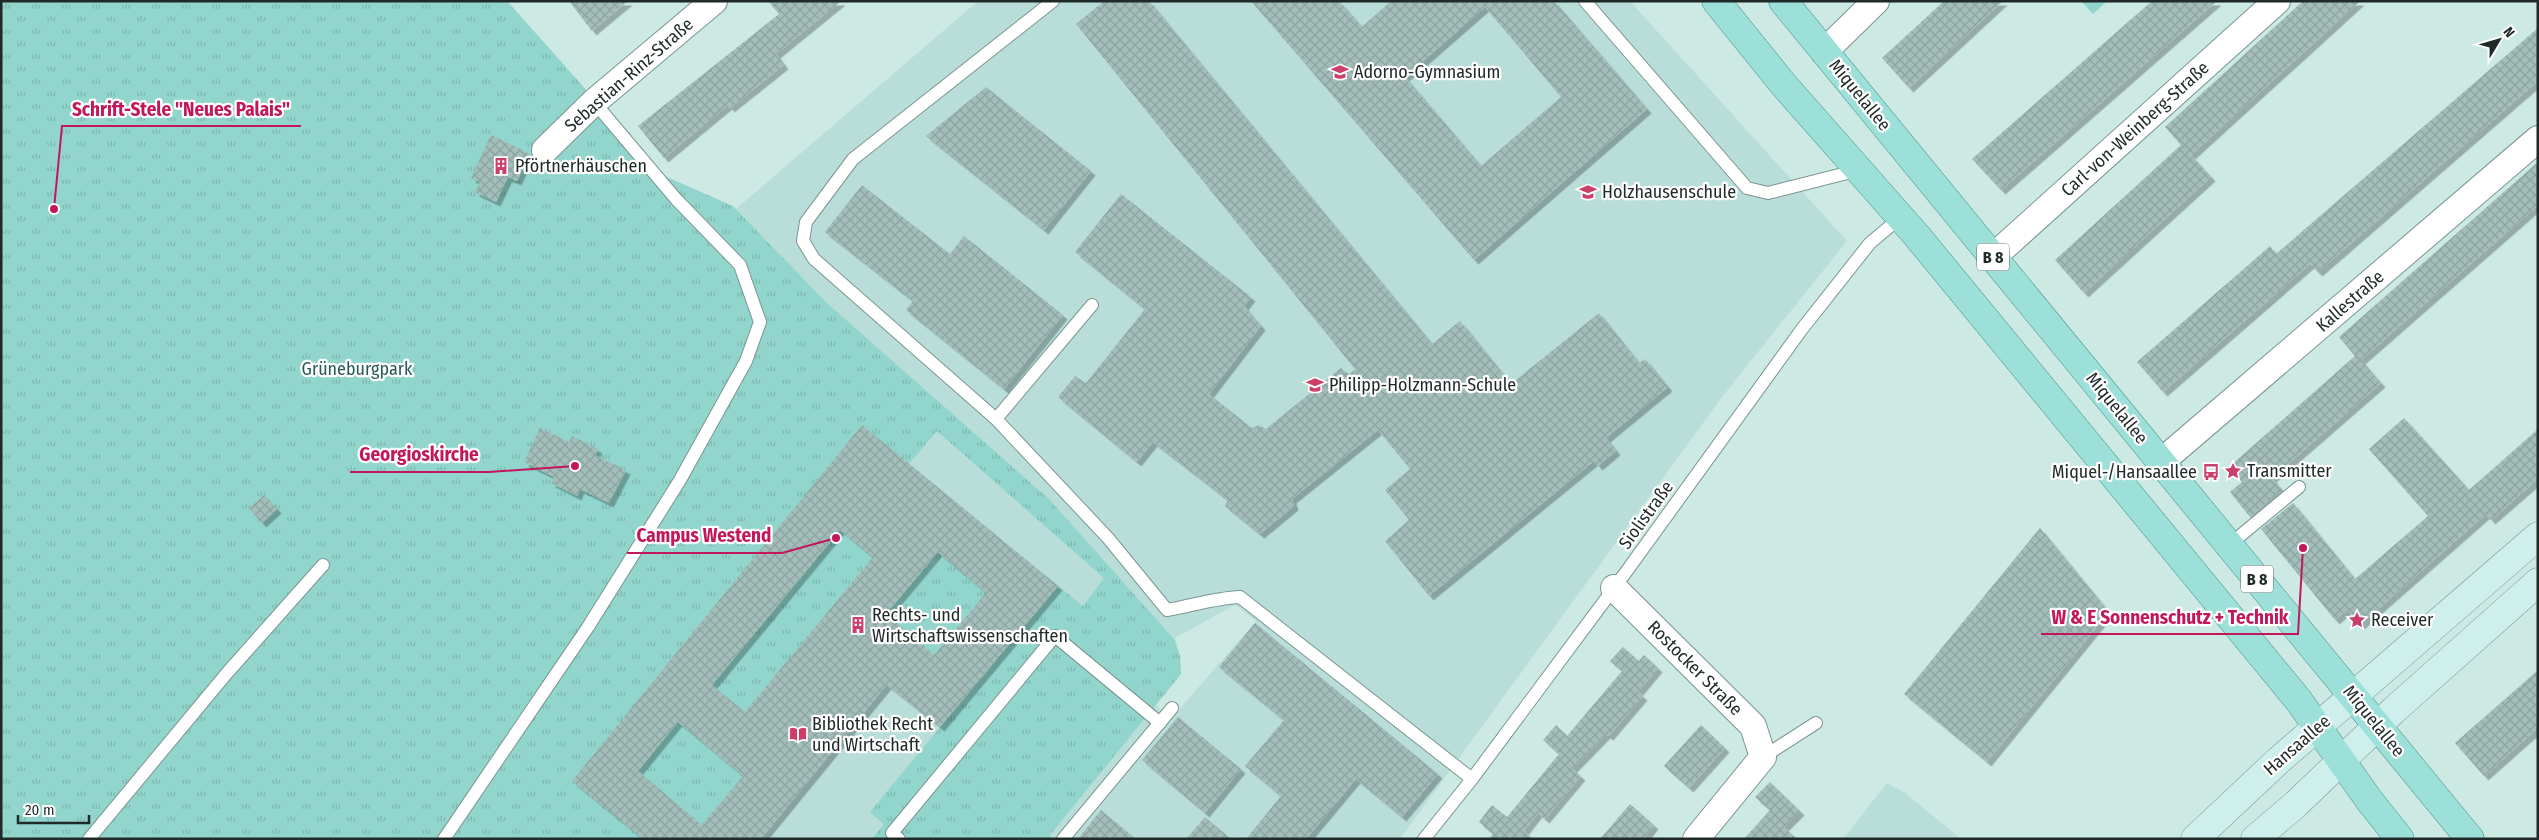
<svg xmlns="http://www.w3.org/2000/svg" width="2539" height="840" font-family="'Fira Sans Condensed',sans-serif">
  <defs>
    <pattern id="park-tufts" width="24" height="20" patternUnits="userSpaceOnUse" patternTransform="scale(1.25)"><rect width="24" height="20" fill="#91d5cd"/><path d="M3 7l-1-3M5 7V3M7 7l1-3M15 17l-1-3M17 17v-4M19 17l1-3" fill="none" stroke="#7db7b0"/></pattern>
    <pattern id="building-cross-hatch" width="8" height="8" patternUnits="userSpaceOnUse" patternTransform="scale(1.25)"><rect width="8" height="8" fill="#a3beba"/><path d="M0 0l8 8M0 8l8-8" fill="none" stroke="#8ca3a0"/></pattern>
    <filter id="shadow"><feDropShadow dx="4.5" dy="4.5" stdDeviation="0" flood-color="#0004"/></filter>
  </defs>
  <rect width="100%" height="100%" fill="#cce9e4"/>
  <g fill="#b9ded9" fill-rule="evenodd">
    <path d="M978,1h652l217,240 -125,156 -322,442h-940l368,-535 -92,-95zM1235,605l21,16 -85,98 -15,-14 25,-31 -1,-18 -5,-18z"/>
    <polygon points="1887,783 1905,793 1961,839 1843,839"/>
  </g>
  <g fill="url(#park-tufts)" fill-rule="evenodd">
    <path d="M1,1h506l155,174 71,31 95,98 221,195 125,140 6,17 1,18 -131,161 2,4h-180l12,-15 -14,-12 70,-85 -52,-42 -127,154h-760zM937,431l167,147 -21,28 -174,-142z"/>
    <polygon points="2081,1 2107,1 2093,14"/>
  </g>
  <g fill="url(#building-cross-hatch)" fill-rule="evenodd" filter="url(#shadow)">
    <polygon points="569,1 628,1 592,31"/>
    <polygon points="768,1 841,1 776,54 784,65 730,108 728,105 664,158 638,126 779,14"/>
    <polygon points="1104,1 1149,1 1432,344 1460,321 1511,384 1599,313 1639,363 1645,359 1668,387 1606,438 1616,451 1598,466 1594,461 1429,596 1385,541 1409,520 1385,490 1410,469 1378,430 1292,499 1294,506 1260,534 1225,506 1228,500 1153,442 1137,462 1058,397 1075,376 1086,383 1145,309 1075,252 1121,194 1251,297 1244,306 1261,326 1209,394 1252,428 1259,425 1266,429 1341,368 1349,374 1355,369 1076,24"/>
    <path d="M1251,1h88l23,26 29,-26h163l93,108 -173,151zM1485,7l76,90 -80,69 -76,-89z"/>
    <polygon points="1944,1 2003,1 1909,88 1882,58"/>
    <polygon points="2152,1 2217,1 2001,190 1972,159"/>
    <polygon points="2303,1 2360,1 2191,155 2211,177 2084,293 2055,260 2181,145 2165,127"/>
    <polygon points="2538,28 2538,81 2318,272 2310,264 2163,392 2137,362 2270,246 2276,254"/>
    <polygon points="986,87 1091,171 1044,230 926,136"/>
    <polygon points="491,135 530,154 517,181 508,177 496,202 475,192 480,182 471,178"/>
    <polygon points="2538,162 2538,205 2361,360 2381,383 2272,478 2282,490 2250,517 2230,492 2242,482 2230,466 2355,356 2339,337"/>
    <polygon points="862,185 950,254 964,236 1063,315 1004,389 906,310 913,301 825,232"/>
    <polygon points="2404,418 2469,490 2538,429 2538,479 2491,520 2486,514 2360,625 2348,609 2335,620 2261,529 2293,503 2355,579 2428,516 2369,449"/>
    <path d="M862,425l196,161 -118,141 -53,-42 -126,154h-118l-71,-58zM840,530l33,27 -128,155 -33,-27zM938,552l48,41 -52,62 -48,-41zM678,722l65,54 -41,49 -64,-54z"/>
    <polygon points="540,428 569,442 572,436 598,449 595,455 626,470 609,503 580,489 577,496 551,483 554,477 524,462"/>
    <polygon points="264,495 277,509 262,523 249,508"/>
    <polygon points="2040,528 2109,612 1987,762 1904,694"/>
    <polygon points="1255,623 1438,774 1402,817 1356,779 1306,839 1246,839 1281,796 1245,766 1284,720 1219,667"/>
    <polygon points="1623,647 1639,661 1644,655 1658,668 1638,692 1643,696 1609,736 1606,734 1572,769 1581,776 1545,819 1538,813 1524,831 1533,839 1489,839 1493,834 1479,822 1492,805 1507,817 1559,754 1543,740 1556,725 1567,736 1622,671 1610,661"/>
    <polygon points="2538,670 2538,728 2484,776 2455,743"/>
    <polygon points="1178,717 1241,769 1205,813 1142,760"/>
    <polygon points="1701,725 1725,748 1689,788 1664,766"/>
    <polygon points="1770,782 1800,811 1784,827 1797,839 1744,839 1770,810 1755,797"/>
    <polygon points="1630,804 1654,825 1643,839 1600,839"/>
    <polygon points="1101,810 1136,839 1078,839"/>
    <polygon points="1205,817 1231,839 1186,839"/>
  </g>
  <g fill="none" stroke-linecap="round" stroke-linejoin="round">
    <g stroke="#7b9592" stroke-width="14">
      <g id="lane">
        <path d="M1053,1l-200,158 -47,63 -3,19 11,18 182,160 112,119 59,72c25,-4 47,-12 73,-13l232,182"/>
        <polyline points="1585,1 1747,188 1768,193 1859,170"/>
        <polyline points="996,419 1092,305"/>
        <polyline points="2229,545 2299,487"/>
        <polyline points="1763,757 1816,723"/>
        <polyline points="89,839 227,673 323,565"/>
        <polyline points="444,839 588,627 680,480 746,361 760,322 740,265 676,199 594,102"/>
        <polyline points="899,839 892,833 1055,636 1160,723"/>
        <polyline points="1063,839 1172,708"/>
        <polyline points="1424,839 1472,779 1626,572 1802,329 1870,243 1901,217"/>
      </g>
    </g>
    <g stroke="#7b9592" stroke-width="28">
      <g id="street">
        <polyline points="1824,52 1876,1"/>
        <polyline points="545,150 594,102 714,1"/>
        <polyline points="1993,257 2277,1"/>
        <polyline points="2161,462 2538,139"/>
        <polyline points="1614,588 1753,726 1763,757 1696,839"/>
      </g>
    </g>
    <g stroke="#7b9592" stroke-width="29">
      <g id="secondary">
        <polyline points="2195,839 2279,760 2538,536"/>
        <polyline points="2255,839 2296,804 2394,710 2538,582"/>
      </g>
    </g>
    <g stroke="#45928a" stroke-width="29">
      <g id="primary">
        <polyline points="1716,1 1783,84 1917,236 2299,701 2369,800 2400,839"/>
        <polyline points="1783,1 2470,839"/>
      </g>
    </g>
    <use href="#lane" stroke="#fff" stroke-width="12"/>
    <use href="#street" stroke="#fff" stroke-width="26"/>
    <use href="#secondary" stroke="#ceefec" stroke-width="28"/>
    <use href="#primary" stroke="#9ce0d9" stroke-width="28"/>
  </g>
  <defs>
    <g id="school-bare" transform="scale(1.35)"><path d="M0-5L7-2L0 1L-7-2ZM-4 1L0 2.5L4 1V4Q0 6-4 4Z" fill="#cc3f6a" stroke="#fff" stroke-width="2.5" paint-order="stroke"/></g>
    <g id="building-bare" transform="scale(1.35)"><path d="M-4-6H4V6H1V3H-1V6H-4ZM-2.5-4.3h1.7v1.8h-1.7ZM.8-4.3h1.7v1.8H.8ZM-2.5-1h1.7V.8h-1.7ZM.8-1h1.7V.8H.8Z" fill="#cc3f6a" stroke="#fff" stroke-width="2.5" paint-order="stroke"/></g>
    <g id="sight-bare" transform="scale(1.35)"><path d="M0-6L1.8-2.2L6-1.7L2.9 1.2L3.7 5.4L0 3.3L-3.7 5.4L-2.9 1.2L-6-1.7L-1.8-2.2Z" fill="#cc3f6a" stroke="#fff" stroke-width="2.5" paint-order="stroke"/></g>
    <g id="bus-bare" transform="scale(1.35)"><path d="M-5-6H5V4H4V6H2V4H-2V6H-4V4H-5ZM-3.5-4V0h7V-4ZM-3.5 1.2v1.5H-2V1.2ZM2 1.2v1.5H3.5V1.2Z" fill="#cc3f6a" stroke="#fff" stroke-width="2.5" paint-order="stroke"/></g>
    <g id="library-bare" transform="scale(1.35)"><path d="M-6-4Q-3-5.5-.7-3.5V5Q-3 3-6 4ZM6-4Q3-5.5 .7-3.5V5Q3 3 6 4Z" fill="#cc3f6a" stroke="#fff" stroke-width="2.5" paint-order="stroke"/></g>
  </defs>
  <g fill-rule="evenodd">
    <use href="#school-bare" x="1340" y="72"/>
    <use href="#building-bare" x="501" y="166"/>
    <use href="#school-bare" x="1588" y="192"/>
    <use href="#school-bare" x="1315" y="385"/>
    <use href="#sight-bare" x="2233" y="471"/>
    <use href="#bus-bare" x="2211" y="472"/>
    <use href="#sight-bare" x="2357" y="620"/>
    <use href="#building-bare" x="858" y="625"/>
    <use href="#library-bare" x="798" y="734"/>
  </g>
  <g text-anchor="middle" stroke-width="4.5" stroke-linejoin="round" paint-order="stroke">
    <g fill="#fff" stroke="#626968" stroke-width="1">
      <rect x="1977" y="243.5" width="32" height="27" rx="4"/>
      <rect x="2241" y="565.5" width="32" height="27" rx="4"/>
    </g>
    <g font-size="16" font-weight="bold" fill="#1f2928">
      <text x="1993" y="263">B 8</text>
      <text x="2257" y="585">B 8</text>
    </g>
    <g font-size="18" fill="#1f2928" stroke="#fff" text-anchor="start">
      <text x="1354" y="78">Adorno-Gymnasium</text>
      <text x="515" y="172">Pförtnerhäuschen</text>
      <text x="1602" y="198">Holzhausenschule</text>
      <text x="1329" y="391">Philipp-Holzmann-Schule</text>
      <text x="2247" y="477">Transmitter</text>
      <text x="2197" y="478" text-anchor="end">Miquel-/Hansaallee</text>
      <text x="872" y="621">Rechts- und<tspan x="872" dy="21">Wirtschaftswissenschaften</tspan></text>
      <text x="2371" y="626">Receiver</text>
      <text x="812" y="730">Bibliothek Recht<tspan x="812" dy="21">und Wirtschaft</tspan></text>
    </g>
    <g font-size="18" fill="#1f2928" stroke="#fff">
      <text transform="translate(629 75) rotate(-41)" y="6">Sebastian-Rinz-Straße</text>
      <text transform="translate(1860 95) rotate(51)" y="6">Miquelallee</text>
      <text transform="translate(2135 129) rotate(-42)" y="6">Carl-von-Weinberg-Straße</text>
      <text transform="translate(2350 301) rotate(-41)" y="6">Kallestraße</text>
      <text transform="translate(2117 408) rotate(51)" y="6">Miquelallee</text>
      <text transform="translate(1646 515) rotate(-54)" y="6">Siolistraße</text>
      <text transform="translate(1695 668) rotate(45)" y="6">Rostocker Straße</text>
      <text transform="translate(2374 721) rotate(51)" y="6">Miquelallee</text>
      <text transform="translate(2297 745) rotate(-41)" y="6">Hansaallee</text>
    </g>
    <g font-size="18" fill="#265b56" stroke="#fff">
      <text x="357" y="375">Grüneburgpark</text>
    </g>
  </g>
  <path fill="none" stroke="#c2185b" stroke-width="2" d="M54 209L62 126H301M575 466L489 472H350M836 538L782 553H627M2303 548L2298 634H2041"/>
  <g fill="#c2185b" stroke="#fff" stroke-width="2">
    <circle cx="54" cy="209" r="5"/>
    <circle cx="575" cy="466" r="5"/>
    <circle cx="836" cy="538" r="5"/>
    <circle cx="2303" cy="548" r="5"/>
  </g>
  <g font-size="19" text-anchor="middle" font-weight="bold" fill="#c2185b" stroke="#fff" stroke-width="4.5" stroke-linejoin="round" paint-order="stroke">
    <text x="181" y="116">Schrift-Stele "Neues Palais"</text>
    <text x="419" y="461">Georgioskirche</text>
    <text x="704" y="542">Campus Westend</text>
    <text x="2170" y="624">W &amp; E Sonnenschutz + Technik</text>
  </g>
  <rect width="2539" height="840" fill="none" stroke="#1f2928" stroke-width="5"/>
  <g transform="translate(2499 40) rotate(52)" stroke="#ffffff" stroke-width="4" paint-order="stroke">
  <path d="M0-4L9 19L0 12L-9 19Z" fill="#1f2928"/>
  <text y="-8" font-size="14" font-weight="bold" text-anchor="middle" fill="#1f2928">N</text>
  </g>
  <path d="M18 815v8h71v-8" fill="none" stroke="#1f2928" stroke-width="2.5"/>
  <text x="25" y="815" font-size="15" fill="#1f2928" stroke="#ffffff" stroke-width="4" paint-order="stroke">20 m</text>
</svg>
